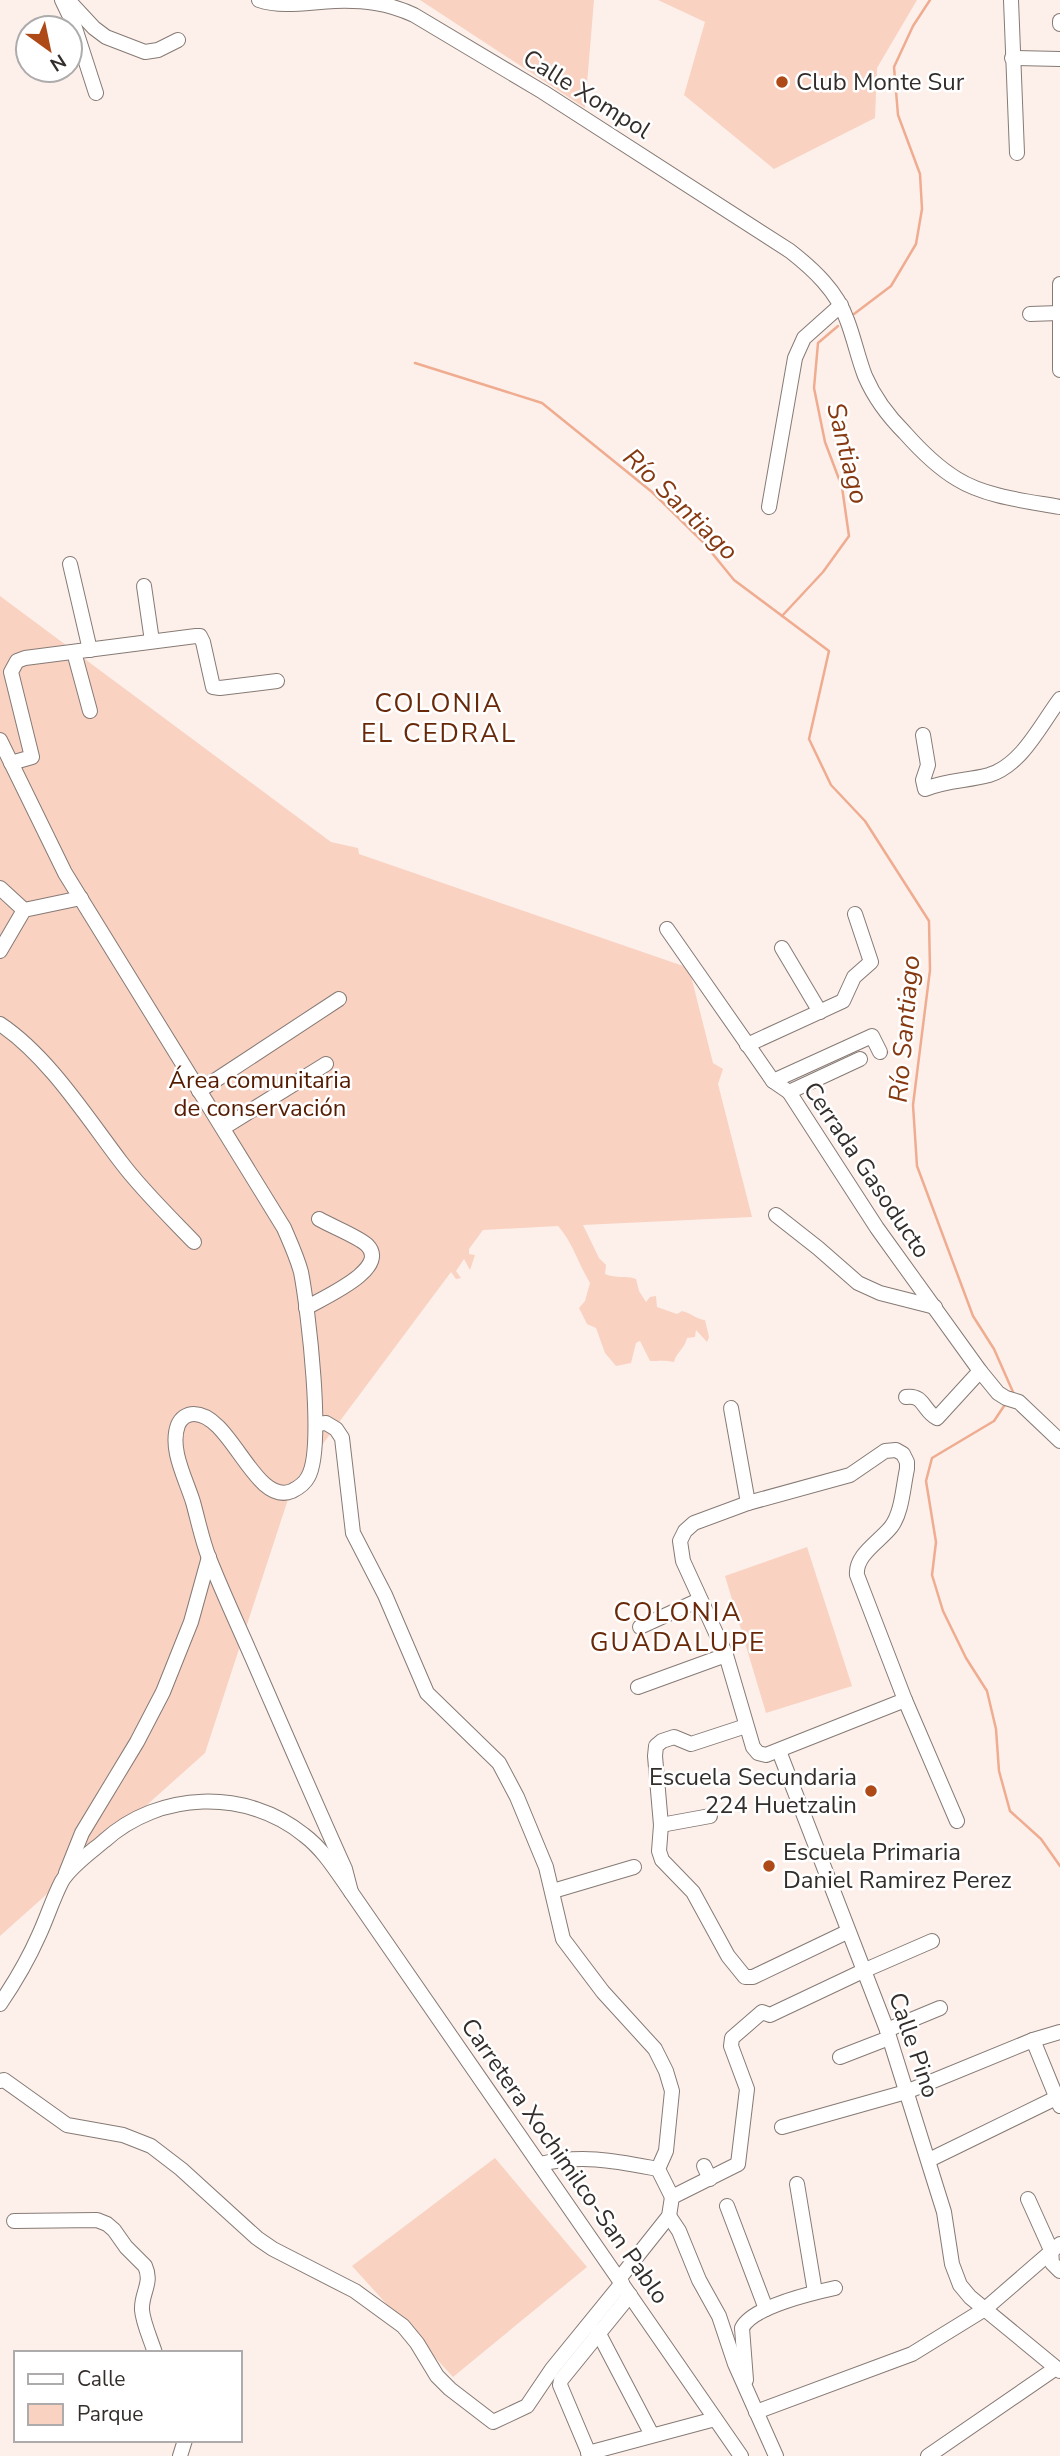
<svg xmlns="http://www.w3.org/2000/svg" width="1060" height="2456" font-family="'Nunito Sans',sans-serif">
  <rect width="100%" height="100%" fill="#fdf0ea"/>
  <g fill="#f9d2c2">
    <polygon points="420,0 594,0 585,108"/>
    <polygon points="658,0 917,0 877,68 875,118 774,169 684,95 705,22"/>
    <path d="M0,596l331,246 27,6 1,6 330,114 24,95 10,6 -5,15 34,133 -169,8 16,33 7,7 -1,9c12,5 20,1 31,5l3,12 7,11 4,-5 6,-1 1,11 20,7 5,-3c9,2 14,8 23,9l4,17 -2,5 -11,-12 -1,7 -8,1c-2,10 -11,15 -13,24 -9,-2 -15,-1 -24,-1l-10,-20 -4,2 -5,20 -15,3 -11,-13 -9,-25 -9,-4 -8,-16 6,-7 5,-18c-12,-20 -17,-40 -32,-57l-75,4 -14,19v5l6,1 -5,15 -6,-11 -8,12 5,7 -5,1 -5,-7 -158,212 -88,269 -205,183z"/>
    <polygon points="807,1547 852,1686 766,1713 725,1576"/>
    <polygon points="495,2158 587,2267 453,2377 352,2266"/>
  </g>
  <g fill="none" stroke-linecap="round" stroke-linejoin="round">
    <g stroke="#efac90" stroke-width="2.5">
      <polyline points="854,314 891,286 916,244 922,209 920,174 898,115 894,67 913,26 930,0"/>
      <polyline points="415,363 542,403 652,492 703,542 734,580 829,651 809,739 831,785 865,821 929,921 930,970 913,1105 917,1166 973,1316 994,1349 1013,1392 1011,1395"/>
      <polyline points="782,616 823,572 849,536 842,487 825,442 814,388 818,343 838,326"/>
      <polyline points="1006,1403 994,1421 932,1458 926,1481 936,1542 932,1575 943,1611 966,1658 987,1691 996,1729 999,1771 1010,1811 1041,1839 1060,1866"/>
    </g>
    <g stroke="#867a75" stroke-width="16">
      <g id="minor">
        <polyline points="62,0 74,25 96,93"/>
        <polyline points="68,0 94,28 106,37 145,52 158,50 178,40"/>
        <path d="M259,0c24,8 50,2 76,1 29,-1 53,2 79,14l129,77 247,159c23,18 47,40 57,69 7,18 11,38 18,56 9,21 24,41 40,57 16,18 32,34 52,46 29,18 70,22 103,28"/>
        <polyline points="1011,0 1017,153"/>
        <polyline points="1060,21 1060,24"/>
        <polyline points="1012,58 1060,59"/>
        <polyline points="1060,284 1060,370"/>
        <polyline points="1030,314 1059,313"/>
        <polyline points="769,507 795,358 804,338 841,305"/>
        <polyline points="70,564 90,650"/>
        <polyline points="144,586 152,641"/>
        <polyline points="74,652 90,711"/>
        <path d="M923,735l5,30 -5,15 2,9c22,-9 42,-8 64,-14 33,-10 52,-51 71,-76"/>
        <path d="M0,740l65,133 219,355c6,14 13,29 17,44 7,36 24,177 7,205 -3,6 -10,11 -16,14 -37,16 -61,-77 -98,-77 -7,0 -13,4 -16,11 -9,24 8,54 15,77 5,18 9,38 16,56 13,33 28,65 42,97 31,71 62,143 94,214l6,23"/>
        <polyline points="11,763 32,757 11,672 17,661 25,658 196,636 200,636 203,642 213,687 220,688 277,681"/>
        <polyline points="0,888 24,910"/>
        <polyline points="667,929 773,1081 789,1092 877,1228 980,1371 998,1393 1006,1398 1019,1402 1060,1441"/>
        <polyline points="782,948 820,1012"/>
        <polyline points="0,951 24,910 81,898"/>
        <path d="M0,1024c48,32 86,92 121,138 21,28 48,54 73,80"/>
        <polyline points="747,1045 843,1001 854,977 871,962 855,914"/>
        <polyline points="773,1081 872,1036 880,1052"/>
        <polyline points="199,1091 339,999"/>
        <polyline points="789,1092 860,1059"/>
        <polyline points="223,1128 326,1064"/>
        <polyline points="776,1215 818,1248 858,1283 880,1293 935,1307"/>
        <path d="M306,1308c16,-10 85,-39 61,-63 -8,-8 -36,-19 -48,-26"/>
        <path d="M906,1397c18,-3 17,14 31,21l43,-47"/>
        <polyline points="731,1408 748,1503"/>
        <polyline points="316,1424 326,1423 336,1429 342,1438 353,1533 385,1595 427,1693 499,1763 517,1797 546,1867 563,1939 603,1992 655,2049 666,2071 672,2091 666,2151 658,2169 672,2197"/>
        <polyline points="640,1627 699,1600"/>
        <path d="M726,1655l-43,-94 -3,-20 5,-10 9,-8 54,-20 102,-28 35,-24 11,-1 7,4 4,8v7c-4,18 -5,44 -16,58 -12,15 -36,28 -34,48l48,125 52,121"/>
        <polyline points="638,1687 726,1655 753,1747 758,1753 766,1755 905,1700"/>
        <polyline points="746,1726 691,1744 674,1737 662,1741 656,1746 655,1756 661,1825 659,1851 662,1860 693,1892 728,1956 745,1977 753,1977 847,1932"/>
        <polyline points="779,1751 887,2030 944,2212 952,2264 960,2285 970,2297 1060,2371"/>
        <polyline points="661,1825 710,1816"/>
        <polyline points="66,1873 82,1833 137,1742 163,1692 191,1622 209,1557"/>
        <polyline points="553,1891 634,1867"/>
        <path d="M0,2004c15,-22 28,-44 39,-69 8,-17 14,-37 23,-54 9,-15 29,-29 42,-40 55,-50 142,-53 200,-6 20,15 33,37 47,57l390,564"/>
        <polyline points="887,2030 940,2008"/>
        <polyline points="1033,2040 1060,2106"/>
        <polyline points="840,2057 889,2038"/>
        <polyline points="0,2081 4,2080 67,2125 123,2135 151,2146 181,2169 257,2238 273,2249 355,2291 403,2326 417,2343 437,2376 450,2389 493,2422 527,2406 552,2369 622,2283"/>
        <polyline points="782,2127 906,2092 1033,2040 1060,2032"/>
        <polyline points="929,2160 1056,2098"/>
        <path d="M540,2164c43,-10 75,-3 118,5"/>
        <polyline points="704,2166 710,2179"/>
        <polyline points="797,2184 815,2292"/>
        <polyline points="1028,2199 1051,2250 1052,2263 1060,2271"/>
        <polyline points="727,2206 766,2309"/>
        <polyline points="669,2216 679,2231 699,2280 719,2316 735,2364 776,2456"/>
        <path d="M14,2221l83,-1 10,4 7,6 12,17 19,19c8,17 -4,27 -3,44 1,13 9,30 13,43"/>
        <polyline points="619,2279 669,2216 672,2197 738,2164 747,2089 731,2046 732,2038 762,2012 770,2015 863,1971 932,1941"/>
        <polyline points="598,2332 652,2435"/>
        <path d="M746,2380l-4,-52c10,-21 70,-35 93,-40"/>
        <polyline points="756,2412 912,2354 985,2309 1060,2244"/>
        <polyline points="588,2453 715,2419"/>
        <polyline points="180,2456 185,2440"/>
        <polyline points="590,2456 560,2385 561,2380 630,2295"/>
        <polyline points="928,2456 1056,2368"/>
      </g>
    </g>
    <use href="#minor" stroke="#fff" stroke-width="14"/>
  </g>
  <g fill="#ae4a17" stroke="#fff" stroke-width="2.5">
    <circle cx="782" cy="82" r="7"/>
    <circle cx="871" cy="1791" r="7"/>
    <circle cx="769" cy="1866" r="7"/>
  </g>
  <g text-anchor="middle" stroke-width="5" stroke-linejoin="round" paint-order="stroke">
    <g font-size="24" fill="#332e2c" stroke="#fff" text-anchor="start">
      <text x="796" y="90">Club Monte Sur</text>
      <text x="857" y="1785" text-anchor="end">Escuela Secundaria<tspan x="857" dy="28">224 Huetzalin</tspan></text>
      <text x="783" y="1860">Escuela Primaria<tspan x="783" dy="28">Daniel Ramirez Perez</tspan></text>
    </g>
    <g font-size="24" fill="#332e2c" stroke="#fff">
      <text transform="translate(587 94) rotate(32)" y="8">Calle Xompol</text>
      <text transform="translate(867 1170) rotate(56)" y="8">Cerrada Gasoducto</text>
      <text transform="translate(914 2045) rotate(71)" y="8">Calle Pino</text>
      <text transform="translate(565 2161) rotate(55)" y="8">Carretera Xochimilco-San Pablo</text>
    </g>
    <g font-size="24" fill="#551b00" stroke="#fff">
      <text x="260" y="1088">Área comunitaria<tspan x="260" dy="28">de conservación</tspan></text>
    </g>
    <g font-size="26" font-style="italic" fill="#863810" stroke="#fff">
      <text transform="translate(848 453) rotate(76)" y="9">Santiago</text>
      <text transform="translate(681 504) rotate(44)" y="9">Río Santiago</text>
      <text transform="translate(904 1029) rotate(-85)" y="9">Río Santiago</text>
    </g>
    <g font-size="26" letter-spacing="2" fill="#692909" stroke="#fff">
      <text x="439" y="712">COLONIA<tspan x="439" dy="30">EL CEDRAL</tspan></text>
      <text x="678" y="1621">COLONIA<tspan x="678" dy="30">GUADALUPE</tspan></text>
    </g>
  </g>
  <rect x="14" y="2351" width="228" height="91" fill="#ffffff" stroke="#adabab" stroke-width="2"/>
  <rect x="28" y="2374" width="35" height="10" fill="#ffffff" stroke="#adabab" stroke-width="2"/>
  <text x="77" y="2386" font-size="21" fill="#332e2c">Calle</text>
  <rect x="28" y="2404" width="35" height="21" fill="#f9d2c2" stroke="#adabab" stroke-width="2"/>
  <text x="77" y="2421" font-size="21" fill="#332e2c">Parque</text>
  <g transform="translate(49 49) rotate(147)"><circle r="33" fill="#ffffff" stroke="#adabab" stroke-width="2"/>
  <path d="M0-5L12 26L0 18L-12 26Z" fill="#ae4a17"/>
  <text y="-10" font-size="19" font-weight="bold" text-anchor="middle" fill="#332e2c">N</text>
  </g>
</svg>
